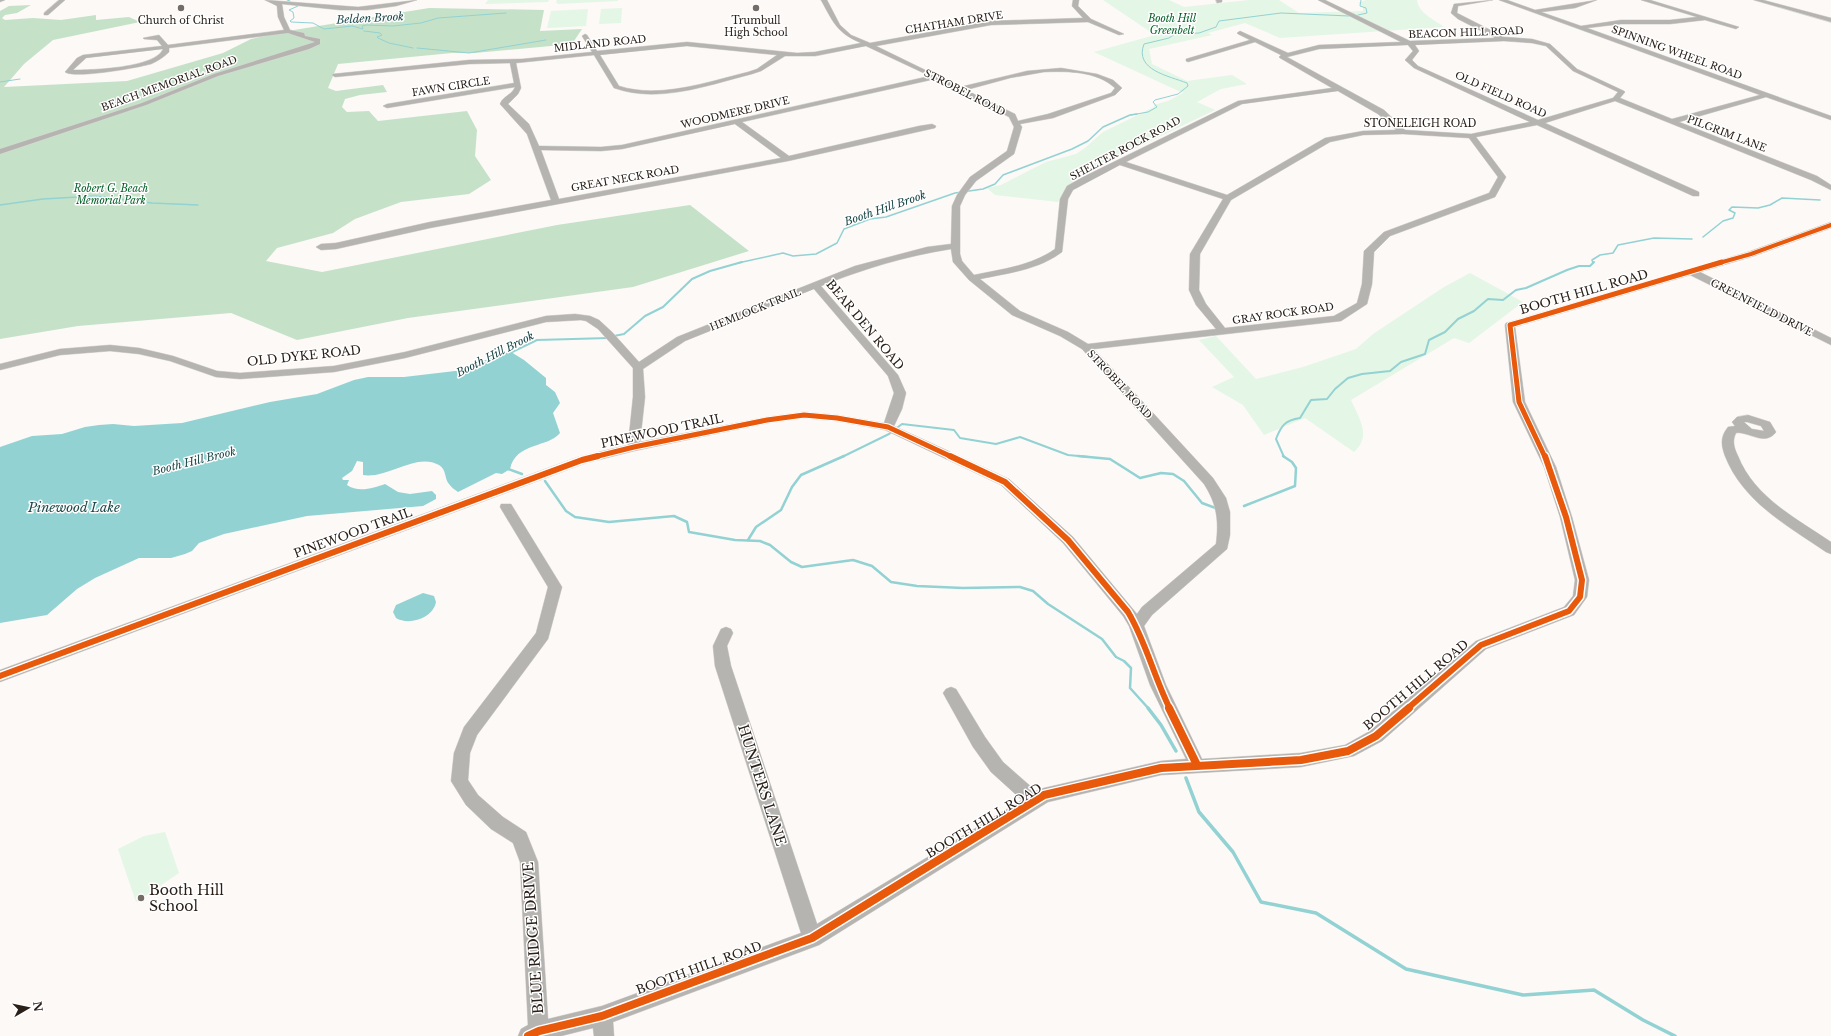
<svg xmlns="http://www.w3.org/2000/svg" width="1831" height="1036" font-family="'Libre Baskerville',serif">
  <rect width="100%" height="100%" fill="#fcf9f7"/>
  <g fill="#e4f6e5">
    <polygon points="488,0 549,0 548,2 485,4"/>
    <polygon points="557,0 618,0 618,1 558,4 556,2"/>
    <path d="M1103,0h66l15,7 65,-7h30l20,13 64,-2v-4l-5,-4 8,-3h51c1,13 18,20 27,27l-164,11 -35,-15 -37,10 4,2 -63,14 3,15 35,17 45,-6 15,9 -26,5 -24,13 18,8 -129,62 -19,16 -9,14 -63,-7 -8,-7 14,-3 45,-23 30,-8 9,-6 18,-16 51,-25v-2l14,-4 15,-8 -89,-41 61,-17z"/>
    <polygon points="622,8 621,23 599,24 601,9"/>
    <polygon points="588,9 586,26 547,28 551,11"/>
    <path d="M1470,273l53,29 -54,41 -15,-5 -103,62c8,18 21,36 3,52l-49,-34 -41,17 -21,-30 -31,-18 22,-10 -35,-37 17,-4 40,43 47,-12 53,-18 17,-15 71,-47z"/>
    <polygon points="165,832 179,873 136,902 118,849 144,836"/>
  </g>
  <polygon fill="#c5e2c8" points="31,5 17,13 5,15 2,18 5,20 33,18 61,20 96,15 96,20 129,17 140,22 53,40 24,64 4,87 127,81 223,53 251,39 294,30 429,8 544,10 540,31 582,29 572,44 475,53 452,53 338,64 328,88 336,91 383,85 387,92 360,95 345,99 342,107 347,112 369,111 378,121 467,111 477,130 475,156 491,180 469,194 401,202 355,219 333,233 277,248 266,261 322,272 557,225 690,205 749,251 633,287 408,318 297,340 231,313 78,326 0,339 0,11 9,6"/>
  <g fill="#92d2d3">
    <path d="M511,352l13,8 22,18v7l9,7 5,11 -7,10 7,20c-12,15 -44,9 -50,36l-8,5 -6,-1 -38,19c-3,-2 -7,-5 -9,-8 -5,-6 -2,-14 -10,-19 -23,-13 -51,14 -76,10v-13l-6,-1 -5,10 -10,7 1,2h6l-2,5c11,8 27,3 38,-1l13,8 12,2 22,-3 4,4v4l-13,7 -116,10 -83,18 -25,9 -7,8 -7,3 -14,4h-32l-44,20 -18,11 -30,26 -47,8v-176l32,-11 30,-2 23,-7 14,-2 14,-1 21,2 48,-3 88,-21 47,-8 37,-14 14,-3h36l51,-6 12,-3 33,-14z"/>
    <path d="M423,593l11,3 2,6c-3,16 -27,24 -40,16l-3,-6 3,-7z"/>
  </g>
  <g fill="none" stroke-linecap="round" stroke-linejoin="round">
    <g stroke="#92d2d3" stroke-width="1">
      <polyline points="287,0 290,1"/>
      <polyline points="295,4 298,6 289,10 293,12 294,18 290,21 291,22 313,23 324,29 352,26 363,29 362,26 366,25 393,26 421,23 438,18 506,13"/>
      <polyline points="1358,15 1367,13 1366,8 1360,6 1361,0"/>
      <polyline points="364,31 380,33 382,35 377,37 378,38 389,43 413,48"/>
      <polyline points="417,48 469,53 546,40"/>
      <polyline points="0,82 20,79"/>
      <path d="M1131,115l17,-3 9,-5 -4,-5 2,-2 23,-6 10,-8 -1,-3c-18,-7 -53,-13 -43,-39l25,-6 6,-4 24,-1 17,-6 3,-6 62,-8 68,3"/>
    </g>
    <g stroke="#92d2d3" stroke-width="1.5">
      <polyline points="0,205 43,199 95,196 152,203 198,205"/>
      <polyline points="1703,237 1723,221 1733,218 1735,213 1729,210 1732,207 1758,208 1770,205 1782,198 1820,200"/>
      <polyline points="738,263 783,253 793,256 816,254 837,243 844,229 870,219 886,217 955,193 983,189 995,184 1003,175 1072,149 1088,141 1103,127 1130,115 1137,114"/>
      <polyline points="1593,263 1592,260 1600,255 1613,253 1618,245 1654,238 1692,239"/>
    </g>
    <g stroke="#92d2d3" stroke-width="2">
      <polyline points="614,336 624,334 645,316 663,307 692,279 710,271 742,262"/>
      <polyline points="508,354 537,340 609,338"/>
      <polyline points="842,457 889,434 902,424 954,430 960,438 996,444 1020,437 1068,455 1089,457"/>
      <path d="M1284,457l-8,-18c5,-13 9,-19 24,-21l11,-18 16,-1 8,-10 13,-11 14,-4 28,-3 11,-9 24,-8 4,-14 16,-8 13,-13 16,-8 14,-12 15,1 13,-10 10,-2 41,-18 12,-4h11l4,-4"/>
    </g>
    <g stroke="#92d2d3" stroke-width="2.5">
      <polyline points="1078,456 1110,459 1140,478 1161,473 1173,474 1184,481 1202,503 1218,509"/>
      <polyline points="508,469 522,474"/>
      <polyline points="545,481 566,511 575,517 609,522 674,516 687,522 689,532 735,540 760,541 770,545 791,562 802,567 853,560 872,566 891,582 917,586 963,588 1020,587 1033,591 1048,604 1102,639 1116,657 1124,661 1131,668 1130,688 1149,709"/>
      <polyline points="1244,506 1295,486 1296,468 1292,462 1283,456"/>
      <polyline points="748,540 756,527 781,510 792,487 801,475 844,456"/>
    </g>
    <g stroke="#92d2d3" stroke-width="3.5">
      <polyline points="1148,708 1161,725 1176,751"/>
      <polyline points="1186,778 1199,812 1233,852 1261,902 1316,913 1406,969 1523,995 1594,990 1643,1020 1675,1036"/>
    </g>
    <g stroke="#dad6d4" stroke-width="1">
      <g id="minor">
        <polygon points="0,0 5,0 0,2"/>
        <polygon points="59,0 65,0 48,15 44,15 44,13"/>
        <path d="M265,0l93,7 59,-7 -21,6 -29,4h-27l-58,-6 2,13 6,13 14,3 1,3 15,3v5l-11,5 -91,27 -72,29 -146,49v-5l142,-46 72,-29 101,-32 -27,-9 -119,15v4c-5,5 -11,9 -18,12 -14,4 -77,15 -86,8l12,-14 6,-3 79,-9 -5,-6 -13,-1 -1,-1 16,-3 9,10 116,-15 -6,-13 -1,-11zM163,49c-7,19 -71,21 -90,21l13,-12z"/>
        <path d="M821,0h6l13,25 11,10 19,8 121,-22 92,-3 -11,-12 1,-6h6l-1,6 13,13 33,15 -5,1 -31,-13 -97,3 -115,21 84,41 67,-16 34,-3 36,6 16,6 9,8 -7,7 -62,23 -33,6 2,3 -8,27 -38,27 -11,14 -5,11v48l2,7 12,14c28,-6 57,-9 81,-26l5,-50 7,-13 16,-9 155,-76 94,-13 -52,-30 -1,-1 2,-2 -26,-13 -67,20 -2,-1v-2l64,-19 -12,-6 -1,-1 3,-2 48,22 31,-8 82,-3 -83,-42h7l85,41 85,-3 -37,-19 -7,-6 3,-9 39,-4 -35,6 -1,7 47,24 28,2 18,5 27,25 47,22 1,1 -5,6 52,21 88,-24 -261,-95h8l28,10 62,-10 -22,8 -34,4 40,14 40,-6h49l27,-3 -56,-17h9l89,27 -3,2 -31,-9 -35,4h-49l-34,4 244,88v4l-65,-23 -87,25 138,54 14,9v5l-20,-10 -196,-79 -70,22 154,69v4h-6l-156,-71 -61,12 30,40 -11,20 -105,39 -16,16 -2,32 -5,20 -26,17 -247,28 119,129 13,20 4,14v23l-3,14 -75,66 -8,11 22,59 36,74 99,-6 44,-8 25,-14 106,-90 88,-34 9,-11 2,-16 -15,-63 -16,-50 -31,-65 -8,-77 1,-2 242,-71 83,-30v6l-77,28 -54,16 131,66v7l-141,-70 -175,52 10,75 31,65 16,50 17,63 -2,17 -13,18 -88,34 -104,92 -28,15 -53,11 -140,8 -113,27 -229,143 -206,77 1,14h-20l-1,-8 -32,8h-43l3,-7 7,-4 -8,-163 -7,-19 -22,-14 -25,-24 -15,-24 3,-28 10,-26 72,-94 12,-46 -48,-80 1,-3h10l51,83 -14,52 -71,96 -7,18 -2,27 10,15 25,22 23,15 12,30 10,157 54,-13 199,-73 -86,-267 -2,-20 8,-17 5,-2 5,2 2,4 -6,13 4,20 86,258 205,-124 -31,-28 -18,-25 -30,-54 3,-4 5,-2 5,2 29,48 18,25 33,29 8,-3 117,-27 25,-2 -36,-74 -21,-59 -6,-10 -60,-73 -62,-58 -116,-55 -48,-9 -33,-3 -37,5 -133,28 -48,12 -586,219v-12l578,-213 50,-12 5,-48v-29l-35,-39 -12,-8 -5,-1 -35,2 -141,36 -71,14 -94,7 -24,-2 -46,-16 -31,-7 -29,-3 -50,4 -60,15v-6l60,-15 50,-4 29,3 34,8 44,15 23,2 94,-7 71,-14 141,-36 29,-2 15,2 9,4 13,12 27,30 38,-25 178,-71 72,-19 24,-3 1,-38 5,-11 13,-18 37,-26 7,-24 -5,-10 -74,-38 -193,43 47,34 130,-30 13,-2 4,2 -1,2 -147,33 -358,67 -94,21 -15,1 -5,-3 5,-3 15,-1 94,-21 121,-22 -24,-66 -27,-30c3,-8 12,-9 15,-17l-128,21 -4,-2 4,-2 127,-21 -4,-20 -41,1 -134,13 -3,-2 1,-1 136,-14 53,-1 70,-7 -10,-16 3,-2 2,1 10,16 90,-9 110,11 18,-1 46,-9c-24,-10 -28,-21 -40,-43zM1504,41l28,2 14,3 27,25 45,21 -5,6 -75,22 -120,-54 -6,-6 7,-9 -4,-6zM1408,45l5,6 -8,9 9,8 116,54 -59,12 -66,-4 -21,-20 -97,-53 32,-8zM687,46l90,9 -20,14 -9,3c-41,10 -88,27 -129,14l-19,-31zM866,46l64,30 -308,69 -21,2 -62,-1 -10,-22 -21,-20 10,-10 3,-6 -5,-25 78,-8 20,33c45,16 94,-3 138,-14l9,-3 24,-15h30zM1044,72c23,-1 53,-1 71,16l-4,5 -63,21 -30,7 -3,-7 -49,-24 44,-12zM1338,91l40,23 18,16 -33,1 -38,7 -98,57 -101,-33 116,-58zM735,124l46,34 -222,41 -18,-49 60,1 21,-2zM1403,134l66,4 29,39 -9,16 -105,39 -20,19 -2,33 -5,19 -23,13 -109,12 -19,-24 -7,-14 1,-36 31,-54 99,-58 33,-7zM1120,165l103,34 -33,55 -1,36 7,15 20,24 -128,15 -20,-12 -48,-21 -40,-32c28,-6 58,-9 82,-27l6,-53 5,-9zM951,249l2,13 16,18 43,35 48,21 22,13 122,135c13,20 15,37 12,60l-74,63 -5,7 -64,-77 -64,-58 -115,-53 8,-17 4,-16 -8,-18 -77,-89c42,-17 85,-30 130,-37zM814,289l74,87 6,17 -10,30 -47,-8 -33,-3 -37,5 -127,25 5,-45 -2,-28 42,-28z"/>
        <polygon points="1216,0 1222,0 1222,2 1217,3"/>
        <polygon points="1754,0 1763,0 1831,18 1831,22"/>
        <path d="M1748,415l22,7 6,10c-11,15 -28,-1 -40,1 -4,8 -2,15 2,23 16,41 59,63 93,86v12l-5,-2c-38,-26 -83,-50 -101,-96 -4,-11 -5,-19 3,-29l7,-1 -3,-4 5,-5zM1744,422h3l14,4 3,5 -12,-2z"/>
      </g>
    </g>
    <use href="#minor" fill="#b5b4b1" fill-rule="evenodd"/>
    <g stroke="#fff" stroke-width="5.5">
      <polyline id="cycleway-far3" points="1719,263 1751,254 1831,225"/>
    </g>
    <g stroke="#fff" stroke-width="7">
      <g id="cycleway-far2">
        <polyline points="594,457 634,447 767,420 804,415 837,418 888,427 952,457"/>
        <polyline points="1545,457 1519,402 1510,325 1722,262"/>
      </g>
    </g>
    <g stroke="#fff" stroke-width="9">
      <g id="cycleway-far1">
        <path d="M950,456l55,26 63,58 60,72c18,30 26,65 42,97"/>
        <polyline points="0,676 582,460 598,456"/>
        <polyline points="1407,709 1481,645 1569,611 1580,597 1582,580 1566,517 1545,456"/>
      </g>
    </g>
    <g stroke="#fff" stroke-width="11">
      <g id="cycleway">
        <polyline points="1169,708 1197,765"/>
        <polyline points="528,1036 539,1031 602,1016 812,938 1044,795 1161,768 1301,760 1348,751 1376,736 1409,708"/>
      </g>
    </g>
    <use href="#cycleway-far3" stroke="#e8590c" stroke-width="4"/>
    <use href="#cycleway-far2" stroke="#e8590c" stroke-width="5"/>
    <use href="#cycleway-far1" stroke="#e8590c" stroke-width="6"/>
    <use href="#cycleway" stroke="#e8590c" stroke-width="8"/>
  </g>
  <g fill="#746c67" stroke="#fff" stroke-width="1.5">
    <circle cx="181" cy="8" r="4"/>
    <circle cx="756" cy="8" r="4"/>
    <circle cx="141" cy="898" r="4"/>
  </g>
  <g text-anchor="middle" stroke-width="3" stroke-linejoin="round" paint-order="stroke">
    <g font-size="10" font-style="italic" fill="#015e25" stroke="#fff">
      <text x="1172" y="22">Booth Hill<tspan x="1172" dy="12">Greenbelt</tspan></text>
      <text x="111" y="192">Robert G. Beach<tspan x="111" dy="12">Memorial Park</tspan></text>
    </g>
    <g font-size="10" fill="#2a2019" stroke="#fff">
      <text x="181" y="24">Church of Christ</text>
      <text x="756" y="24">Trumbull<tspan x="756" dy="12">High School</tspan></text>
    </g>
    <g font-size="10" fill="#2a2019" stroke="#fff">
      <text transform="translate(954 22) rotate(-9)" y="4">CHATHAM DRIVE</text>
      <text transform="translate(1466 32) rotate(-2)" y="4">BEACON HILL ROAD</text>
      <text transform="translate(600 43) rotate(-6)" y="4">MIDLAND ROAD</text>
      <text transform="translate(1677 52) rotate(20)" y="4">SPINNING WHEEL ROAD</text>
      <text transform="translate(169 83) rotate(-20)" y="4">BEACH MEMORIAL ROAD</text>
      <text transform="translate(451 86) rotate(-9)" y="4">FAWN CIRCLE</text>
      <text transform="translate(965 92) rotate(27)" y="4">STROBEL ROAD</text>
      <text transform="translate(1501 94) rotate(24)" y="4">OLD FIELD ROAD</text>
      <text transform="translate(735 112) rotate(-13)" y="4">WOODMERE DRIVE</text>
      <text x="1420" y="127">STONELEIGH ROAD</text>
      <text transform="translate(1727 133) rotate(21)" y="4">PILGRIM LANE</text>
      <text transform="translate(1125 148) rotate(-28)" y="4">SHELTER ROCK ROAD</text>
      <text transform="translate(625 178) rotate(-10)" y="4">GREAT NECK ROAD</text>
      <text transform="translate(1762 307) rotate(27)" y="4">GREENFIELD DRIVE</text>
      <text transform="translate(755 309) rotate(-22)" y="4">HEMLOCK TRAIL</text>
      <text transform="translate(1283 313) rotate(-8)" y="4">GRAY ROCK ROAD</text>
      <text transform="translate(1120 384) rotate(47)" y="4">STROBEL ROAD</text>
    </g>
    <g font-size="11" font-style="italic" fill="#1d4849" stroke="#fff">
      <text transform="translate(370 18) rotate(-3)" y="4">Belden Brook</text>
      <text transform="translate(885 208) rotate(-19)" y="4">Booth Hill Brook</text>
      <text transform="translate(495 354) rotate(-27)" y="4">Booth Hill Brook</text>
      <text transform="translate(194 461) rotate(-14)" y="4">Booth Hill Brook</text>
    </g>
    <g font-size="12" fill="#2a2019" stroke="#fff">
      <text transform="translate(1584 292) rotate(-16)" y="4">BOOTH HILL ROAD</text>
      <text transform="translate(865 325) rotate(50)" y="4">BEAR DEN ROAD</text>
      <text transform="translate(304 356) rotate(-6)" y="4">OLD DYKE ROAD</text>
      <text transform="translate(662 431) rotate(-12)" y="4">PINEWOOD TRAIL</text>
      <text transform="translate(353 533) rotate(-20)" y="4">PINEWOOD TRAIL</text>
      <text transform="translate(1416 685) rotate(-40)" y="4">BOOTH HILL ROAD</text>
      <text transform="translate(984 821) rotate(-31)" y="4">BOOTH HILL ROAD</text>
      <text transform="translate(699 968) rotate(-20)" y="4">BOOTH HILL ROAD</text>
    </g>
    <g font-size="13" font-style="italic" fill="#1d4849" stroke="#fff">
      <text x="74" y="512">Pinewood Lake</text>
    </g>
    <g font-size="14" fill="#2a2019" stroke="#fff">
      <text transform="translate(762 785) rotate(72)" y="5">HUNTERS LANE</text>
      <text transform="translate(533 938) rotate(-94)" y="5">BLUE RIDGE DRIVE</text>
    </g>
    <g font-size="14" fill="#2a2019" stroke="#fff" text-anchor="start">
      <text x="149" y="895">Booth Hill<tspan x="149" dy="16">School</tspan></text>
    </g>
  </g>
  <g transform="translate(28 1008) rotate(81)" stroke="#ffffff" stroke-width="3" paint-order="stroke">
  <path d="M0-3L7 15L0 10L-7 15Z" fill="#2a2019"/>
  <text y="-6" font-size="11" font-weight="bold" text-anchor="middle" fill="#2a2019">N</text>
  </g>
</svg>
